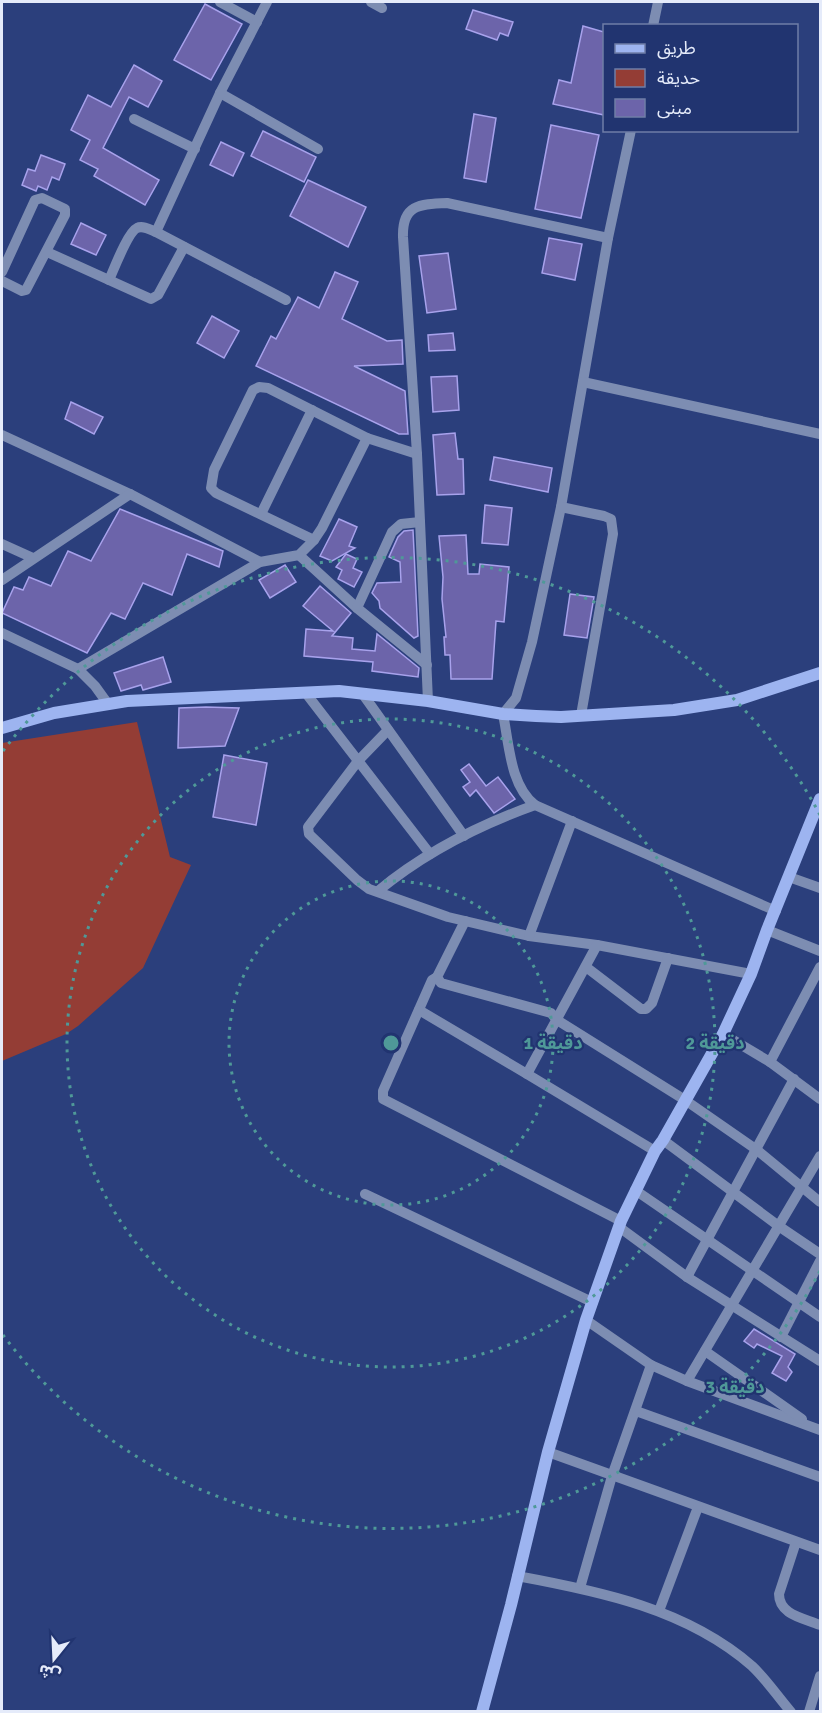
<svg xmlns="http://www.w3.org/2000/svg" width="822" height="1713" font-family="Signika,'Noto Sans Arabic',sans-serif">
  <rect width="100%" height="100%" fill="#2b3f7c"/>
  <polygon fill="#943d35" points="137,722 170,857 191,865 143,968 78,1026 66,1034 2,1061 2,743"/>
  <g fill="#6c64aa" stroke="#a8a2ec" stroke-width="1.5">
    <polygon points="205,4 242,24 211,80 174,60"/>
    <polygon points="473,10 513,22 508,36 500,33 497,40 466,29"/>
    <polygon points="583,26 604,32 604,115 553,104 559,80 571,83"/>
    <polygon points="134,65 162,81 148,107 129,97 103,148 159,180 145,205 94,176 98,169 80,160 90,140 71,130 88,95 111,107"/>
    <polygon points="474,114 496,118 486,182 464,178"/>
    <polygon points="551,125 599,135 581,218 535,209"/>
    <polygon points="263,131 316,157 304,182 251,156"/>
    <polygon points="221,142 244,153 233,176 210,165"/>
    <polygon points="41,155 65,164 59,180 52,177 47,190 38,186 36,191 22,185 28,169 35,171"/>
    <polygon points="308,180 366,207 348,247 290,216"/>
    <polygon points="81,223 106,235 96,255 71,244"/>
    <polygon points="549,238 582,244 575,280 542,273"/>
    <polygon points="448,253 456,309 427,313 419,256"/>
    <polygon points="335,272 358,282 342,319 387,341 402,340 403,364 354,366 405,391 408,434 399,434 256,366 271,336 276,339 298,297 319,308"/>
    <polygon points="212,316 239,331 224,358 197,343"/>
    <polygon points="453,333 455,350 429,351 428,335"/>
    <polygon points="457,376 459,410 433,412 431,377"/>
    <polygon points="71,402 103,417 94,434 65,419"/>
    <polygon points="455,433 458,459 463,459 464,494 437,495 433,435"/>
    <polygon points="494,457 552,468 548,492 490,480"/>
    <polygon points="485,505 512,508 508,545 482,543"/>
    <polygon points="120,509 223,551 219,567 187,554 172,595 143,583 125,619 111,613 87,653 2,613 14,587 23,590 29,577 51,586 68,551 91,561"/>
    <polygon points="339,519 357,527 349,546 355,548 332,561 320,556"/>
    <polygon points="413,530 418,636 414,638 380,608 379,601 372,593 377,583 401,582 400,562 389,557 398,537 404,531"/>
    <polygon points="466,535 468,574 479,574 480,564 509,567 504,622 496,621 492,679 451,679 450,655 445,655 444,637 446,637 442,599 443,577 439,536"/>
    <polygon points="346,554 357,559 353,568 362,572 354,587 338,579 342,570 336,567"/>
    <polygon points="285,565 296,582 270,598 259,580"/>
    <polygon points="320,586 351,613 332,636 353,638 352,649 375,651 377,634 419,668 418,677 372,671 373,662 304,656 306,629 333,631 303,606"/>
    <polygon points="570,594 594,597 587,638 564,635"/>
    <polygon points="163,657 171,682 143,690 141,685 121,691 114,673"/>
    <polygon points="206,707 239,708 225,746 178,748 179,708"/>
    <polygon points="224,755 267,763 256,825 213,817"/>
    <polygon points="469,764 486,786 498,777 515,799 494,813 476,790 470,796 463,787 470,782 461,770"/>
    <polygon points="754,1329 795,1354 788,1367 792,1372 786,1381 772,1373 782,1356 757,1344 754,1348 744,1341"/>
  </g>
  <g fill="none" stroke-linecap="round" stroke-linejoin="round">
    <g stroke="#7d8db2" stroke-width="10">
      <polyline points="220,2 257,22"/>
      <polyline points="371,2 382,8"/>
      <polyline points="653,26 658,2"/>
      <polyline points="220,93 318,149"/>
      <polyline points="134,119 195,149"/>
      <path d="M631,130l-23,108 -47,269 -29,135 -16,56 -13,16c6,29 7,72 32,91l241,106"/>
      <polyline points="156,232 220,93 267,2"/>
      <polyline points="47,252 151,299 158,295 184,247"/>
      <polyline points="2,272 35,200 42,198 65,209 65,215 26,290 22,291 2,281"/>
      <path d="M109,280c5,-11 19,-48 28,-52 6,-3 14,2 19,4l130,68"/>
      <polyline points="583,382 820,434"/>
      <polyline points="2,435 130,494 260,562"/>
      <polyline points="561,507 604,516 611,519 613,534 581,715"/>
      <polyline points="261,514 312,410"/>
      <polyline points="314,540 216,493 211,488 214,470 253,390 259,387 268,388 367,438 417,454"/>
      <polyline points="2,544 33,558"/>
      <polyline points="299,555 357,608 427,665"/>
      <polyline points="2,580 130,494"/>
      <polyline points="357,608 392,532 401,524 420,522"/>
      <polyline points="2,633 78,669 95,686 108,704"/>
      <polyline points="78,669 260,562 299,555 314,540 322,528 367,438"/>
      <polyline points="305,692 430,854"/>
      <polyline points="362,693 464,836"/>
      <path d="M428,701l-11,-247 -14,-217c-1,-32 16,-33 44,-34l161,35"/>
      <polyline points="388,730 358,761 308,827 309,834 357,880 369,889 448,917 529,936 597,945 751,974"/>
      <polyline points="789,877 820,888"/>
      <path d="M378,891c46,-38 101,-66 157,-86"/>
      <polyline points="465,921 437,977 441,983 551,1013 557,1020 685,1100 757,1150 820,1202"/>
      <polyline points="767,930 820,951"/>
      <polyline points="529,936 572,821"/>
      <polyline points="597,945 527,1074 655,1151"/>
      <polyline points="586,967 641,1009 646,1009 652,1003 668,958"/>
      <polyline points="437,977 432,980 383,1091 383,1099 621,1221"/>
      <polyline points="419,1010 527,1074"/>
      <polyline points="723,1034 770,1062 820,1099"/>
      <polyline points="770,1062 820,967"/>
      <polyline points="663,1140 780,1227 820,1254"/>
      <polyline points="635,1190 820,1317"/>
      <polyline points="365,1194 592,1302"/>
      <polyline points="619,1227 687,1277 820,1361"/>
      <polyline points="687,1277 794,1079"/>
      <polyline points="586,1320 651,1365 687,1381 820,1430"/>
      <polyline points="781,1337 820,1261"/>
      <polyline points="705,1351 802,1419"/>
      <polyline points="687,1381 820,1156"/>
      <polyline points="636,1411 820,1477"/>
      <polyline points="548,1452 820,1550"/>
      <path d="M796,1542l-17,52c0,21 25,24 41,31"/>
      <path d="M517,1576c82,15 170,33 235,90 14,13 26,31 39,46"/>
      <polyline points="580,1588 612,1476 651,1365"/>
      <polyline points="659,1611 698,1507"/>
      <polyline points="809,1712 820,1676"/>
    </g>
    <g stroke="#9db4f0" stroke-width="12">
      <polyline points="2,728 54,713 127,701 339,691 428,701 503,714 536,716 561,717 674,710 737,700 820,673"/>
      <polyline points="482,1712 511,1605 548,1452 586,1320 621,1221 655,1151 663,1140 723,1034 751,974 767,930 820,799"/>
    </g>
  </g>
  <g fill="none" stroke="#4f9998" stroke-width="3" stroke-dasharray="3 6">
    <circle cx="391" cy="1043" r="162"/>
    <circle cx="391" cy="1043" r="324"/>
    <path d="M820 1271A486 486 0 0 1 3 1335M3 751A486 486 0 0 1 820 815"/>
  </g>
  <circle cx="391" cy="1043" r="9" fill="#4f9998" stroke="#213470" stroke-width="3"/>
  <g font-size="18" text-anchor="middle" font-weight="bold" fill="#4f9998" stroke="#213470" stroke-width="4.5" stroke-linejoin="round" paint-order="stroke">
    <text x="553" y="1049">1 دقيقة</text>
    <text x="715" y="1049">2 دقيقة</text>
    <text x="735" y="1393">3 دقيقة</text>
  </g>
  <rect width="822" height="1713" fill="none" stroke="#e5ebfa" stroke-width="6"/>
  <rect x="603" y="24" width="195" height="108" fill="#213470" stroke="#6f7da7" stroke-width="1.5"/>
  <rect x="615" y="44" width="30" height="9" fill="#9db4f0" stroke="#6f7da7" stroke-width="1.5"/>
  <text x="657" y="54" font-size="18" fill="#e5ebfa">طريق</text>
  <rect x="615" y="69" width="30" height="18" fill="#943d35" stroke="#6f7da7" stroke-width="1.5"/>
  <text x="657" y="84" font-size="18" fill="#e5ebfa">حديقة</text>
  <rect x="615" y="99" width="30" height="18" fill="#6c64aa" stroke="#6f7da7" stroke-width="1.5"/>
  <text x="657" y="114" font-size="18" fill="#e5ebfa">مبنى</text>
  <g transform="translate(54 1659) rotate(198)" stroke="#213470" stroke-width="4.5" paint-order="stroke">
  <path d="M0-4.5L10 22L0 15L-10 22Z" fill="#e5ebfa"/>
  <text y="-9" font-size="16" font-weight="bold" text-anchor="middle" fill="#e5ebfa">ش</text>
  </g>
</svg>
